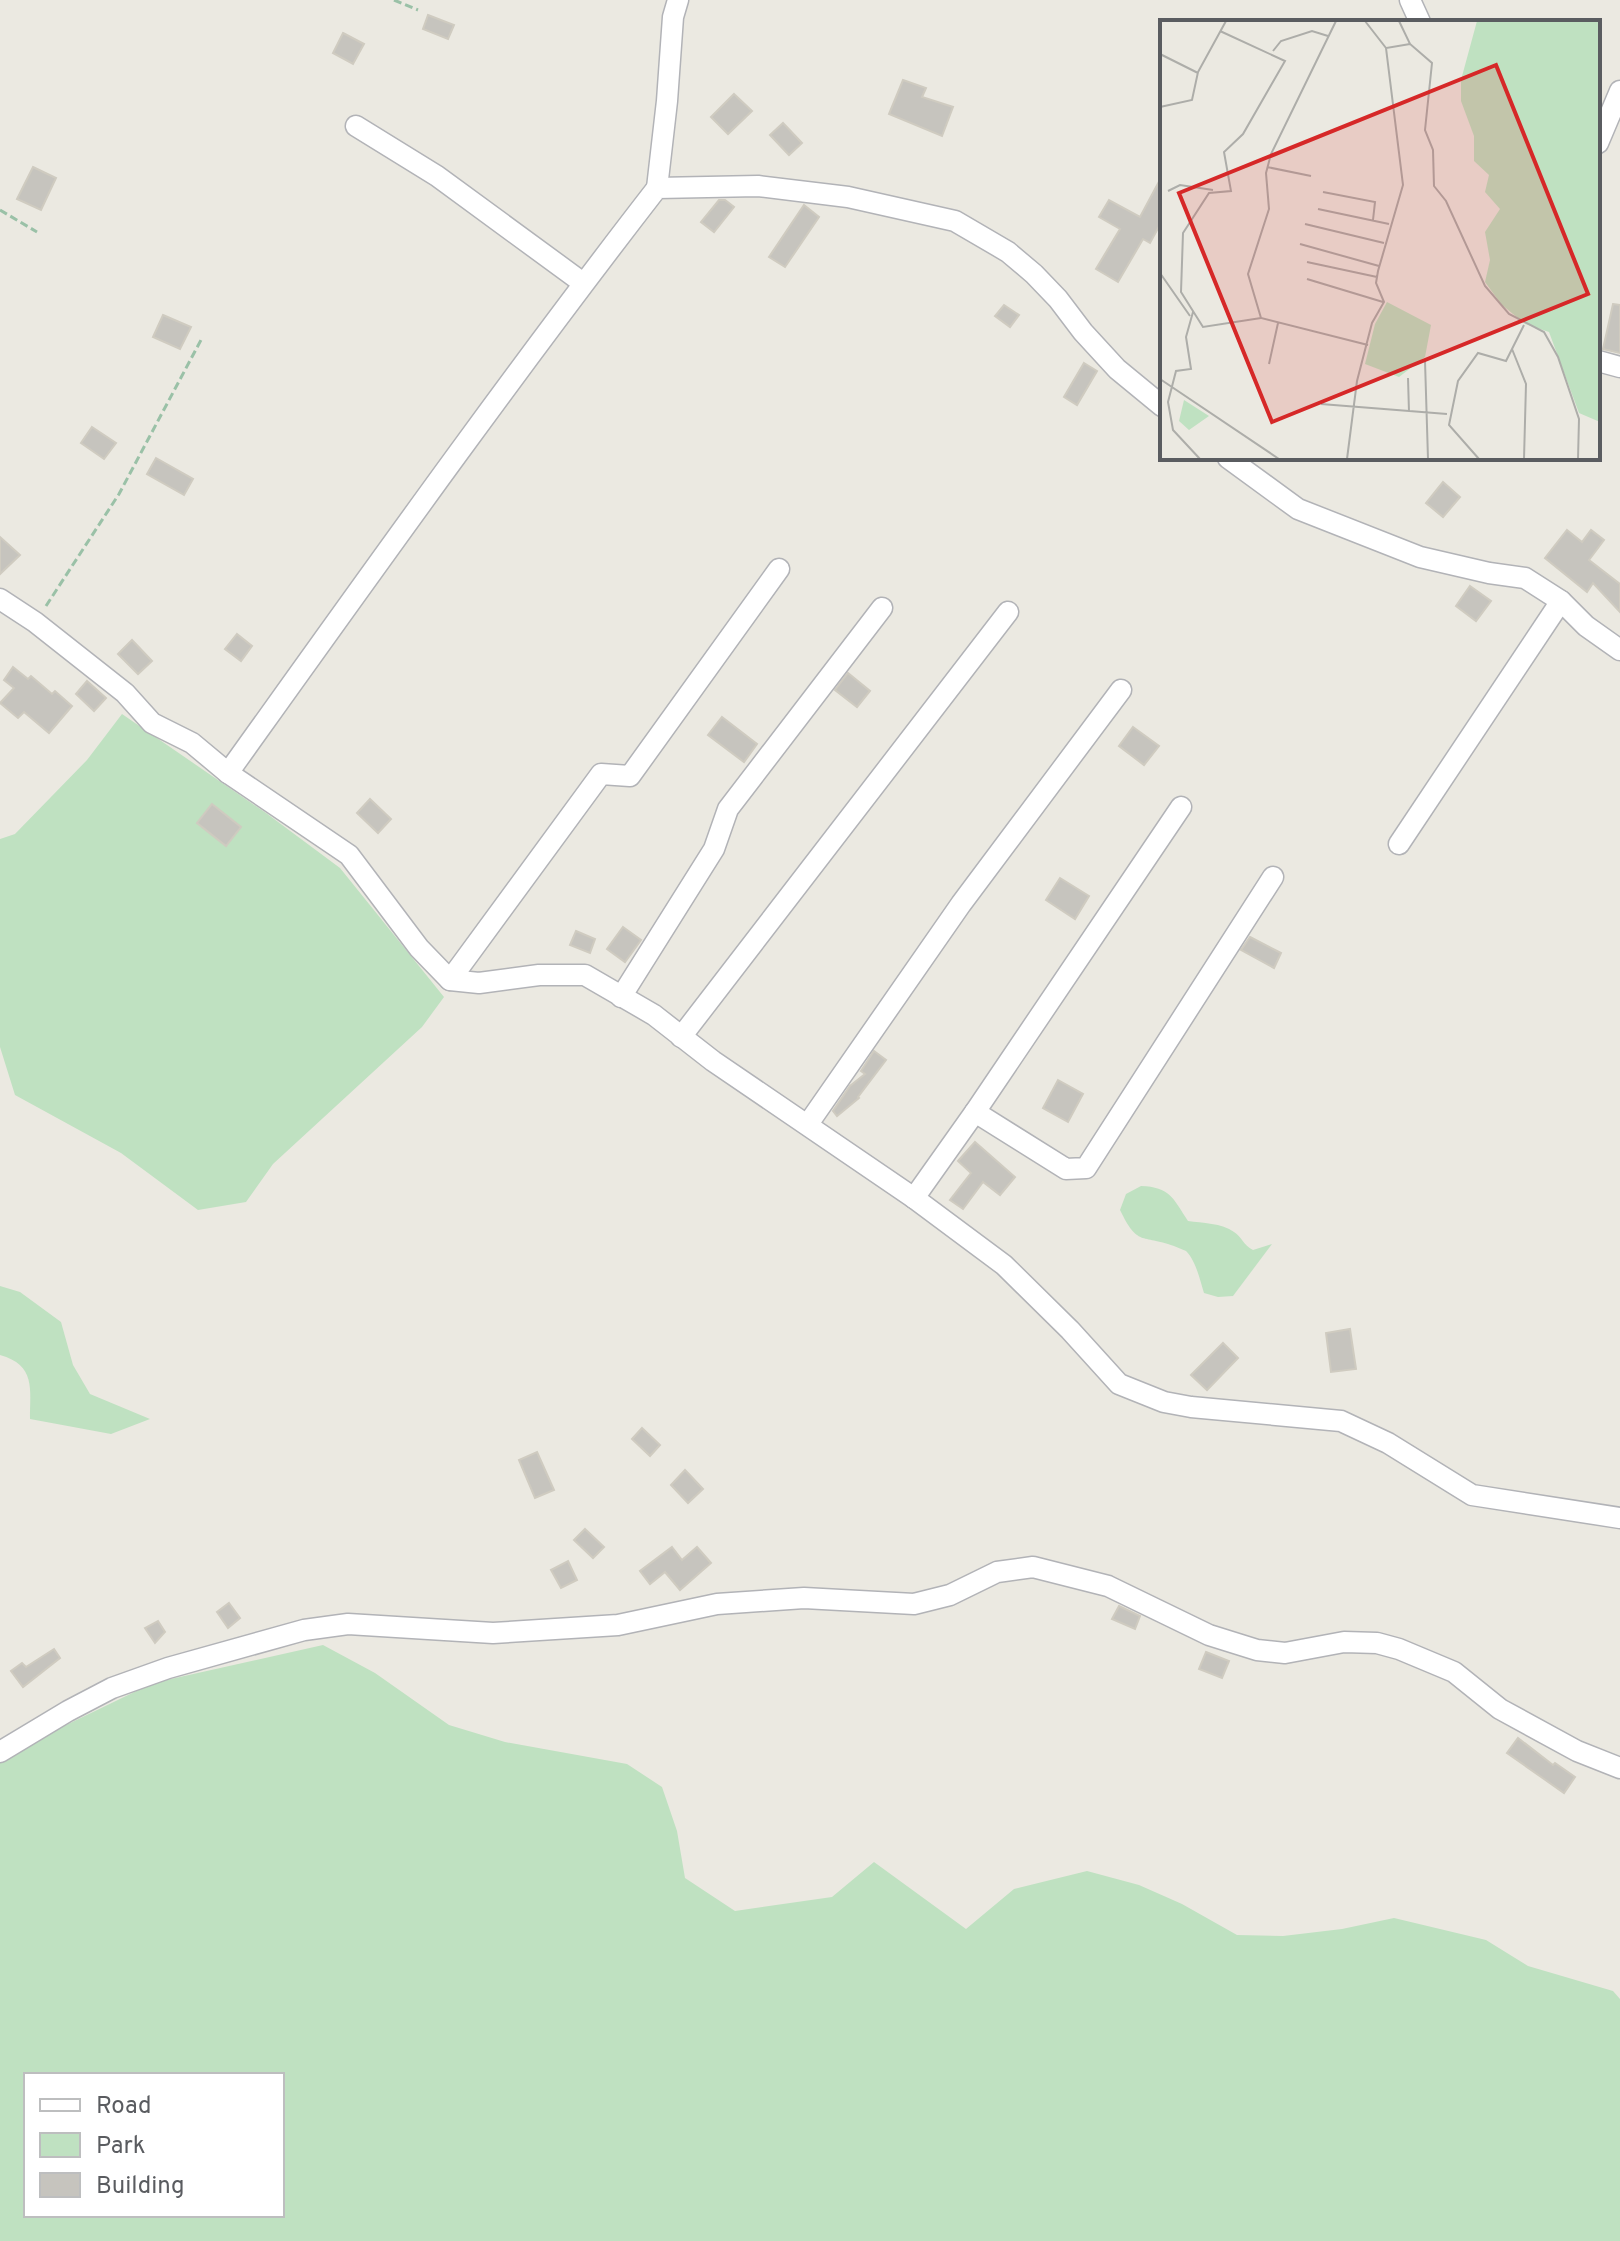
<svg xmlns="http://www.w3.org/2000/svg" width="1620" height="2241" font-family="Overpass,sans-serif">
  <rect width="100%" height="100%" fill="#ebe9e1"/>
  <g fill="#bfe1c1" fill-rule="evenodd">
    <polygon points="122,714 266,813 340,868 444,997 422,1027 273,1164 246,1202 198,1210 121,1153 15,1095 0,1047 0,839 15,834 87,760"/>
    <path d="M1141,1186c29,1 32,12 47,35 14,2 34,2 46,11 8,5 9,13 19,18l19,-6 -39,52 -15,1 -14,-4c-4,-13 -8,-32 -18,-42 -2,-1 -10,-4 -12,-5 -33,-12 -36,1 -54,-36l6,-16z"/>
    <path d="M0,1286l20,6 41,30 12,43 17,29 60,25 -39,15 -81,-15c0,-30 6,-54 -30,-64z"/>
    <path d="M323,1645l52,28 74,52 56,17 122,22 35,23 15,44 8,47 50,33 97,-14 42,-35 92,67 48,-40 73,-18 52,14 43,19 55,31 46,1 59,-7 52,-11 92,22 42,26 85,25 7,8v242h-1620v-478l33,-22 120,-58zM26,2075h256v140h-256z"/>
  </g>
  <g fill="#c6c4be" stroke="#cfcbc0" stroke-width="2">
    <polygon points="428,15 454,25 448,39 423,29"/>
    <polygon points="343,33 364,44 353,64 333,53"/>
    <polygon points="903,80 926,88 922,97 953,107 942,136 889,114"/>
    <polygon points="734,94 752,111 728,134 711,117"/>
    <polygon points="783,123 802,143 789,155 770,135"/>
    <polygon points="33,167 56,178 41,210 17,199"/>
    <polygon points="1162,176 1162,221 1150,243 1143,239 1118,282 1096,269 1120,229 1099,217 1109,200 1140,217"/>
    <polygon points="719,200 725,200 734,207 714,232 701,222"/>
    <polygon points="804,205 819,217 785,267 769,257"/>
    <polygon points="1613,304 1620,305 1620,353 1603,349"/>
    <polygon points="1004,305 1019,315 1010,327 995,316"/>
    <polygon points="163,315 191,327 180,349 153,337"/>
    <polygon points="1084,363 1097,371 1077,405 1064,397"/>
    <polygon points="92,427 116,443 104,459 81,443"/>
    <polygon points="156,458 193,479 184,495 147,474"/>
    <polygon points="1443,482 1460,497 1443,517 1426,503"/>
    <polygon points="1567,530 1582,542 1591,530 1604,540 1589,560 1620,584 1620,612 1593,583 1587,592 1545,558"/>
    <polygon points="0,537 20,555 0,574"/>
    <polygon points="1470,586 1491,601 1476,621 1456,606"/>
    <polygon points="237,634 252,646 241,661 225,649"/>
    <polygon points="132,640 152,661 138,674 118,654"/>
    <polygon points="13,667 28,679 31,676 52,694 55,691 72,706 49,733 24,712 18,718 0,703 14,688 4,680"/>
    <polygon points="848,673 870,691 857,707 835,690"/>
    <polygon points="87,681 106,698 94,711 76,694"/>
    <polygon points="722,717 757,744 744,762 708,735"/>
    <polygon points="1133,727 1159,746 1144,765 1119,746"/>
    <polygon points="370,799 391,819 378,833 357,813"/>
    <polygon points="212,804 241,827 226,846 197,823"/>
    <polygon points="1060,878 1089,896 1075,919 1046,900"/>
    <polygon points="623,927 641,940 625,962 607,949"/>
    <polygon points="576,931 595,939 590,953 570,945"/>
    <polygon points="1250,937 1281,953 1274,968 1241,950"/>
    <polygon points="874,1051 886,1060 858,1097 859,1098 837,1116 833,1111 850,1086 865,1074 861,1071"/>
    <polygon points="1058,1080 1083,1094 1068,1122 1043,1108"/>
    <polygon points="975,1142 1015,1177 1000,1195 983,1182 963,1209 950,1200 971,1173 958,1161"/>
    <polygon points="1350,1329 1356,1369 1331,1372 1326,1333"/>
    <polygon points="1223,1343 1238,1358 1207,1390 1191,1375"/>
    <polygon points="642,1428 660,1445 650,1456 632,1439"/>
    <polygon points="537,1452 554,1490 535,1498 519,1460"/>
    <polygon points="685,1470 703,1489 688,1503 671,1485"/>
    <polygon points="585,1529 604,1547 593,1558 574,1540"/>
    <polygon points="672,1547 682,1560 697,1547 711,1563 680,1590 665,1572 650,1584 640,1571"/>
    <polygon points="568,1561 577,1580 561,1588 551,1570"/>
    <polygon points="229,1603 240,1618 228,1628 217,1612"/>
    <polygon points="1119,1606 1140,1616 1135,1629 1112,1619"/>
    <polygon points="158,1621 165,1632 155,1643 145,1628"/>
    <polygon points="54,1649 60,1658 23,1687 11,1671 22,1663 26,1667"/>
    <polygon points="1206,1652 1229,1661 1222,1678 1199,1669"/>
    <polygon points="1518,1738 1553,1765 1555,1763 1575,1777 1564,1793 1507,1753"/>
  </g>
  <g fill="none" stroke-linecap="round" stroke-linejoin="round">
    <g stroke="#b2b3b7" stroke-width="23">
      <g id="street">
        <polyline points="1410,0 1420,22"/>
        <polyline points="356,126 437,176 583,283"/>
        <polyline points="1598,143 1620,91"/>
        <polyline points="657,188 667,101 673,17 678,0"/>
        <polyline points="1598,361 1620,367"/>
        <polyline points="1228,458 1298,509 1420,557 1489,573 1525,578 1561,601 1586,626 1620,650"/>
        <polyline points="0,599 35,622 125,693 152,723 192,743 228,773 349,855 419,948 450,980 479,983 539,975 585,975 654,1015 713,1061 914,1198 1004,1265 1070,1330 1119,1384 1164,1402 1191,1407 1341,1421 1388,1443 1472,1495 1620,1518"/>
        <path d="M228,773c141,-197 281,-394 429,-585l101,-2 90,11 107,24 53,31 26,22 24,25 25,33 34,37 45,37"/>
        <polyline points="1399,844 1561,601"/>
        <polyline points="450,980 601,774 630,776 779,569"/>
        <polyline points="621,997 714,849 728,809 882,608"/>
        <polyline points="681,1037 1008,612"/>
        <polyline points="975,1112 1066,1169 1086,1168 1273,877"/>
        <polyline points="808,1124 961,904 1121,690"/>
        <polyline points="914,1198 975,1112 1181,807"/>
        <polyline points="0,1752 68,1711 112,1688 168,1668 304,1630 348,1624 493,1633 618,1625 717,1604 804,1598 914,1604 950,1595 997,1572 1033,1567 1108,1586 1209,1635 1257,1650 1285,1653 1344,1642 1377,1643 1399,1649 1454,1672 1500,1709 1577,1751 1620,1768"/>
      </g>
    </g>
    <g stroke="#9ac1a7" stroke-width="3" stroke-dasharray="8 4" stroke-linecap="butt">
      <polyline points="394,0 418,10"/>
      <polyline points="0,210 37,232"/>
      <polyline points="46,606 119,494 201,340"/>
    </g>
    <use href="#street" stroke="#fff" stroke-width="20"/>
  </g>
  <g transform="translate(1160 20)">
    <rect width="440" height="440" fill="#ebe9e1"/>
    <path d="M317,1h123v401l-21,-9 -30,-81 -24,-8 -24,-20 -16,-22 5,-22 -5,-28 15,-23 -15,-17 4,-17 -15,-14v-25l-13,-35v-21zM227,282l44,23 -6,32 -26,20 -34,-13 10,-40zM24,380l25,16 -20,14 -10,-9z" fill="#bfe1c1"/>
    <path fill="none" stroke="#adada9" stroke-width="2" d="M176,1l-65,133 -5,19 3,36 -21,65 13,44 107,27M205,1l21,27M239,1l11,23 22,19 -7,67 8,20 1,36 12,15 39,85 24,28 35,18 14,25 21,62 -1,40M60,11l65,30 -42,73 -19,18 7,39 -22,2 -26,40 -2,59 22,35 58,-9M113,31l8,-10 31,-10 16,5M0,34l38,19M0,87l32,-7 6,-28 28,-51M107,147l44,9M8,171l12,-6 33,5M163,172l52,10 -2,18M158,189l71,15M145,204l79,19M140,224l79,22M147,242l70,15M0,253l30,43M147,259l76,23M33,292l-7,25 5,32 -15,2 -8,31 5,28 27,29M352,329l14,35 -2,75M265,341l3,98M109,344l9,-41M248,358l1,34M0,359l119,80M161,384l126,10M187,439l10,-78 15,-58 12,-21 -8,-19 2,-12 25,-86 -17,-137 24,-4M319,439l-30,-34 9,-44 20,-28 28,8 18,-36"/>
    <path fill="#d62828" fill-opacity="0.15" stroke="#d62828" stroke-width="4" d="M336,45l92,229 -316,128 -93,-229z"/>
    <rect width="440" height="440" fill="none" stroke="#5a5c60" stroke-width="4"/>
  </g>
  <rect x="24" y="2073" width="260" height="144" fill="#ffffff" stroke="#bdbebf" stroke-width="2"/>
  <rect x="40" y="2099" width="40" height="12" fill="#ffffff" stroke="#bdbebf" stroke-width="2"/>
  <text x="96" y="2113" font-size="24" fill="#5a5c60">Road</text>
  <rect x="40" y="2133" width="40" height="24" fill="#bfe1c1" stroke="#bdbebf" stroke-width="2"/>
  <text x="96" y="2153" font-size="24" fill="#5a5c60">Park</text>
  <rect x="40" y="2173" width="40" height="24" fill="#c6c4be" stroke="#bdbebf" stroke-width="2"/>
  <text x="96" y="2193" font-size="24" fill="#5a5c60">Building</text>
</svg>
